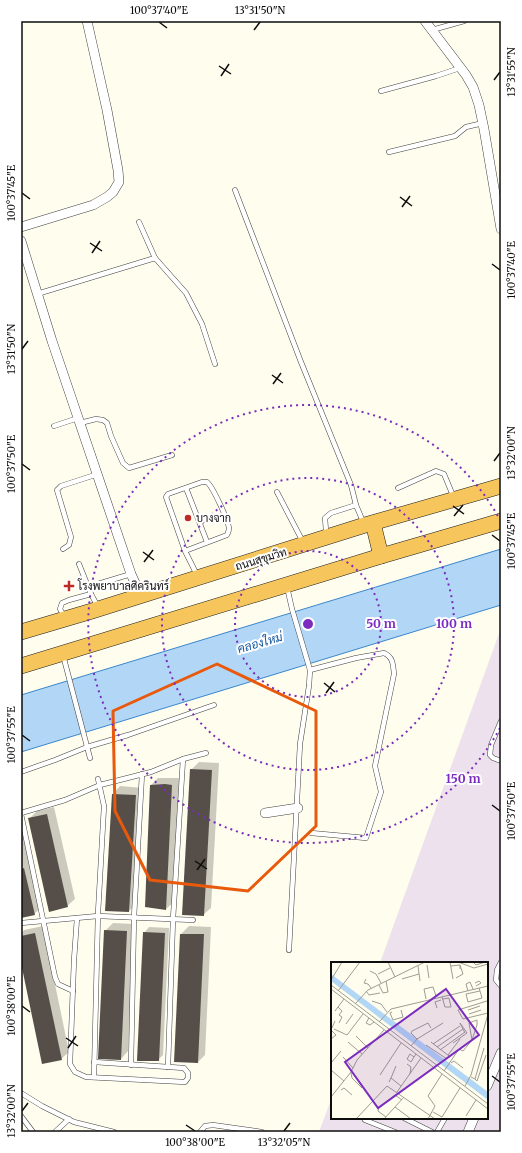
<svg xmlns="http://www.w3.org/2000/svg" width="522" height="1153" font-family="Merriweather,Sarabun,serif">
  <rect width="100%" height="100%" fill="#fffded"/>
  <polygon fill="#ece1ec" points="501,628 501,1132 319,1132 332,1097 332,1118 487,1118 487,963 380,963"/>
  <polygon fill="#b2d7f6" stroke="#3986cd" points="501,549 501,605 21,752 21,695"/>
  <g fill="#0003">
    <polygon points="199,762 219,763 211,908 203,915 191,770"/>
    <polygon points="158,778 179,778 174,902 166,909 146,906 151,785"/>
    <polygon points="120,786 143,788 136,904 129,911 106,910 113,794"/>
    <polygon points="54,807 75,899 67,906 29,819 37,811"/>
    <polygon points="21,815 42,907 34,914 21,917"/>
    <polygon points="113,923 134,924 128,1051 121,1059 105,931"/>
    <polygon points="43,926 69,1052 61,1059 21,958 21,934 24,930"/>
    <polygon points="189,926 211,927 205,1055 198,1062 175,1061 181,934"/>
    <polygon points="149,927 169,928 163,1055 158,1060 144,933"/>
  </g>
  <g fill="#564f49">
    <polygon points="190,769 212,770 204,916 182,915"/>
    <polygon points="165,784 172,785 166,910 145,907 150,785"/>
    <polygon points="112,794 136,795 129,912 105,911"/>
    <polygon points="47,814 68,907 49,912 28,818"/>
    <polygon points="24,868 35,915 21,918 21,869"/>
    <polygon points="104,930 127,931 121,1060 98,1059"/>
    <polygon points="143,932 165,933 159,1061 137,1061"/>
    <polygon points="35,933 62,1060 42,1064 21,963 21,936"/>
    <polygon points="180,934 204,934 198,1063 174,1062"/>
  </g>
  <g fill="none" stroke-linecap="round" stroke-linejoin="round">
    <g stroke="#404040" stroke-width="5.5">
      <g id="service">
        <polyline points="432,30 464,21"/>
        <polyline points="381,91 436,76 460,68"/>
        <polyline points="389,152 455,136 466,127 483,123"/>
        <polyline points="235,190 301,362 351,485 356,505 364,524"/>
        <polyline points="155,258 186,293 202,324 215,364"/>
        <polyline points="37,294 155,258 139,222"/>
        <polyline points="80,423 96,419 103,420 107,423 111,436 123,463 129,468 172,455"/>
        <polyline points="54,426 78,418"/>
        <polyline points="186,488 207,542"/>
        <polyline points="398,488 436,471 444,474 454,498"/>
        <polyline points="277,492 303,542"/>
        <polyline points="329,534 326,531 325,518 331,513 356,505"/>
        <polyline points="63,549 69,545 71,537 57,490 61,486 98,474"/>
        <path d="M185,551l42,-16c1,-3 2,-4 2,-7 -1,-8 -16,-41 -22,-46h-5l-34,12 -2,3 19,54 12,24"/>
        <polyline points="79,564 91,594 98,607"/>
        <polyline points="88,587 131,574"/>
        <polyline points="287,587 292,609 310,670 309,686 300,744 289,950"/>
        <polyline points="64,616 60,609 62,603 69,600 91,594"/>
        <polyline points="63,655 90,758"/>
        <path d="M310,670l46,-12 28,-5c9,4 9,11 10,21l-19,92 6,26 -15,46 -55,-5"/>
        <polyline points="501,721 491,745 490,755 493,758 501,761"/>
        <polyline points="21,772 55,760 87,747 128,735 214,705"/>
        <polyline points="21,813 65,800 100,785 151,772 183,759 206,753"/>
        <polyline points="21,814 55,977 58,984 73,991"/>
        <polyline points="77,918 74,960 70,1064 75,1072 86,1077 185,1082 188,1078 188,1073 184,1068 94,1062"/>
        <polyline points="21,923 98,916 193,920"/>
        <polyline points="501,962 497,970 496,980 501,986"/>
        <polyline points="131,1065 134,917 142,774"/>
        <polyline points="168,1067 173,919 183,759"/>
        <polyline points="94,1077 98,913 104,806 98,779"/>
        <polyline points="21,1093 42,1106 74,1122 114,1132"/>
        <polyline points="21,1116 33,1132"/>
        <polyline points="404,1118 432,1132"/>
        <polyline points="365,1120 395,1132"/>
        <polyline points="55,1132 69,1119"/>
        <polyline points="200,1132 205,1126 213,1125 262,1132"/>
        <polyline points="437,1132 445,1118"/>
      </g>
    </g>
    <g stroke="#404040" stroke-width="10">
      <g id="minor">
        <polyline points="425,21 466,75 473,87 479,105 484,129 501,229"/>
        <polyline points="21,227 93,205 107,197 113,192 119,182 118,170 107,110 87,21"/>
        <polyline points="21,241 52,341 131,574 141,596"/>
        <polyline points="265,813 298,808"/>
        <polyline points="487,1086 501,1053"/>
        <polyline points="468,1132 474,1118"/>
      </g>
    </g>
    <g stroke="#1e1e1e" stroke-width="16">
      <g id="trunk">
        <polyline points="373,523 381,556"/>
        <polyline points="21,632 92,611 365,525 501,486"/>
        <polyline points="21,666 381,556 501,521"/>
      </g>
    </g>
    <use href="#service" stroke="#fff" stroke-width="4.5"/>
    <use href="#minor" stroke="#fff" stroke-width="9"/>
    <use href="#trunk" stroke="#f6c65d" stroke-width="15"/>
  </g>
  <path fill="none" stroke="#e8590c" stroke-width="3" stroke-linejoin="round" d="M217,664l99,47v115l-68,65 -98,-11 -35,-69 -2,-100z"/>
  <path fill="none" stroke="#0d0d0d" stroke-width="1.5" d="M159,22l8,6M254,30l6,-8M219,66l12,8M221,76l8,-12M494,80l6,-8M22,193l8,6M400,197l12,9M402,207l8,-11M90,243l12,8M92,253l8,-12M492,264l8,6M22,349l6,-8M272,375l11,8M273,384l8,-11M494,461l6,-8M22,464l8,6M453,506l11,8M454,516l9,-11M492,535l8,6M143,552l11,8M144,562l9,-12M324,683l11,9M326,693l8,-11M22,735l8,6M492,805l8,6M195,861l12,8M197,870l8,-11M22,1006l8,6M66,1038l12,8M68,1048l8,-12M492,1076l8,6M22,1111l6,-8M186,1125l9,6M284,1131l6,-8"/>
  <g fill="none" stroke="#7b2cbf" stroke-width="2" stroke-dasharray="2 4">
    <circle cx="308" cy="624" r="73"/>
    <circle cx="308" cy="624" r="146"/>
    <path d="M500 728A219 219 0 1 1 500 520"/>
  </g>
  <g fill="#bd2b25" stroke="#fff" stroke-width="1.5">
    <circle cx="188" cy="518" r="4"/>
    <path d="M67 580h4v4h4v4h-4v4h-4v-4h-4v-4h4z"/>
  </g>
  <g text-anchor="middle" stroke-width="4" stroke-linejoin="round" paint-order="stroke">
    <g font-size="11" fill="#0d0d0d" stroke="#fff" text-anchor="start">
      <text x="196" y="522">บางจาก</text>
      <text x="78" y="590">โรงพยาบาลศิครินทร์</text>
    </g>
    <g font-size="11" fill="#0d0d0d" stroke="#fff">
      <text transform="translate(261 559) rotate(-17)" y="4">ถนนสุขุมวิท</text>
    </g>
    <g font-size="12" font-style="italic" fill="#16589f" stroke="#fff">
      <text transform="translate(260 643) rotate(-16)" y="4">คลองใหม่</text>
    </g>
  </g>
  <g transform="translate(331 962)">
    <rect width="157" height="157" fill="#fffded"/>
    <path d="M0,12l157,118v8l-157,-119z" fill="#b2d7f6"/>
    <path fill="none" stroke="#9e9d93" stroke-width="1" d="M57,0l7,15M119,0l3,17M127,0l16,6 14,-4M142,0l3,3 9,-3M96,3l2,13M87,4l2,15M120,4l9,-1v4M39,9l6,3 5,9M47,12l12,-6M125,16l7,-4 -3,-9M35,17l-2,4 4,1 3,4M71,17l17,-5M0,18l11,-18M144,21l4,-2 2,2 -5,3M0,23l157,119M48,23l4,8 5,-1 -2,-11M148,26l1,3 2,7 -14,4 -2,-8 14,-3M0,27l157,120M7,29l22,-29M35,29l3,4 11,-2M137,29l-2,-7 4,-2 3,7M111,35l3,10h6l-2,-9 -6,1M95,37l-2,-10 9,-2 3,9 -2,1M41,39l9,3 6,8M156,39l-29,9 5,9 25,-6M24,42l13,-14 57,-28M7,45l4,4 -3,4 3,2 -3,6M106,46l-2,-6 6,-2M137,48l12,-4M4,49l9,-12M61,50l-2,1 3,7 10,-3 -2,-7M138,52l12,-4M38,56l-3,5 4,2 4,-3M146,58v5l-5,15 -3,-17zM48,60l12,-13 97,-23M15,62l7,-10M3,67l13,6 16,-21M25,74l12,12M0,77l5,-4 -5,-5 4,-9M86,77l-6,-6 1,-2 16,-8 3,5M17,80l14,12M100,80l18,14M122,81l14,-10 -7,-10 5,10M102,82l27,-18M95,83l21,14M80,84l6,-7 26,-16M106,85l26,-18M109,88l25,-18M117,93l12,-16M12,95l10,11M83,95l-4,-3 -3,5 4,3 3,-5 2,-3M0,101l10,-12M120,101l3,-2 9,7M76,102l4,3 -1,7M0,108l13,11M113,109l15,-22 4,2 9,-11M20,111l1,5 10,10M49,113l21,-32M140,115l4,2 9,-31M60,116l5,-12M144,117l2,2 9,-26M58,120l2,-4 10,8M134,124l6,-11 17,-61M10,128l3,-2 8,7M66,130l24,-34M0,135l20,-25 6,-12 27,-30M58,138l6,-5 7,5M48,145l-1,4 8,6M64,145l16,12M102,150l9,5 18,-29M135,154l10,-16M25,157l31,-33 48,33M53,157l20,-22M97,157l7,-13 -7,-10 14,-22"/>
    <path fill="#7b2cbf" fill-opacity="0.15" stroke="#7b2cbf" stroke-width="2" d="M115,27l33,46 -101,73 -33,-46z"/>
    <rect width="157" height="157" fill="none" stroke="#0d0d0d" stroke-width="2"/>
  </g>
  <circle cx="308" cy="624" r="6" fill="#7b2cbf" stroke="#fff" stroke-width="2"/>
  <g font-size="12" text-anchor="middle" font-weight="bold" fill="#7b2cbf" stroke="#fff" stroke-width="4" stroke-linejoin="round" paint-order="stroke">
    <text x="381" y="628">50 m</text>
    <text x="454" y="628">100 m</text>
    <text x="463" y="783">150 m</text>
  </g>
  <rect width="522" height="1153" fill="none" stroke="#ffffff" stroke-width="44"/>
  <rect x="22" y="22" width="478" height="1109" fill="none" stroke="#0d0d0d" stroke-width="1.5"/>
  <g font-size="10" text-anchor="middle" fill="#0d0d0d">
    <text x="159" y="14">100°37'40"E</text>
    <text x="260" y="14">13°31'50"N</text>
    <text transform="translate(511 72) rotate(-90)" y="4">13°31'55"N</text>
    <text transform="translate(11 193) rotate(-90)" y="4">100°37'45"E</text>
    <text transform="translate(511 270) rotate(-90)" y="4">100°37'40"E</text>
    <text transform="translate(11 349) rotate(-90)" y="4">13°31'50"N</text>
    <text transform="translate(511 453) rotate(-90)" y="4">13°32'00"N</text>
    <text transform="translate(11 464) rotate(-90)" y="4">100°37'50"E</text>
    <text transform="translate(511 541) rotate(-90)" y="4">100°37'45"E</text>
    <text transform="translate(11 735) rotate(-90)" y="4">100°37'55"E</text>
    <text transform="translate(511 811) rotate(-90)" y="4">100°37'50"E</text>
    <text transform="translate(11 1006) rotate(-90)" y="4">100°38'00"E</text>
    <text transform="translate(511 1082) rotate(-90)" y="4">100°37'55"E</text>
    <text transform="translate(11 1111) rotate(-90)" y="4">13°32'00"N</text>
    <text x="195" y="1146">100°38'00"E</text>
    <text x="284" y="1146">13°32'05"N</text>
  </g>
</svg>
